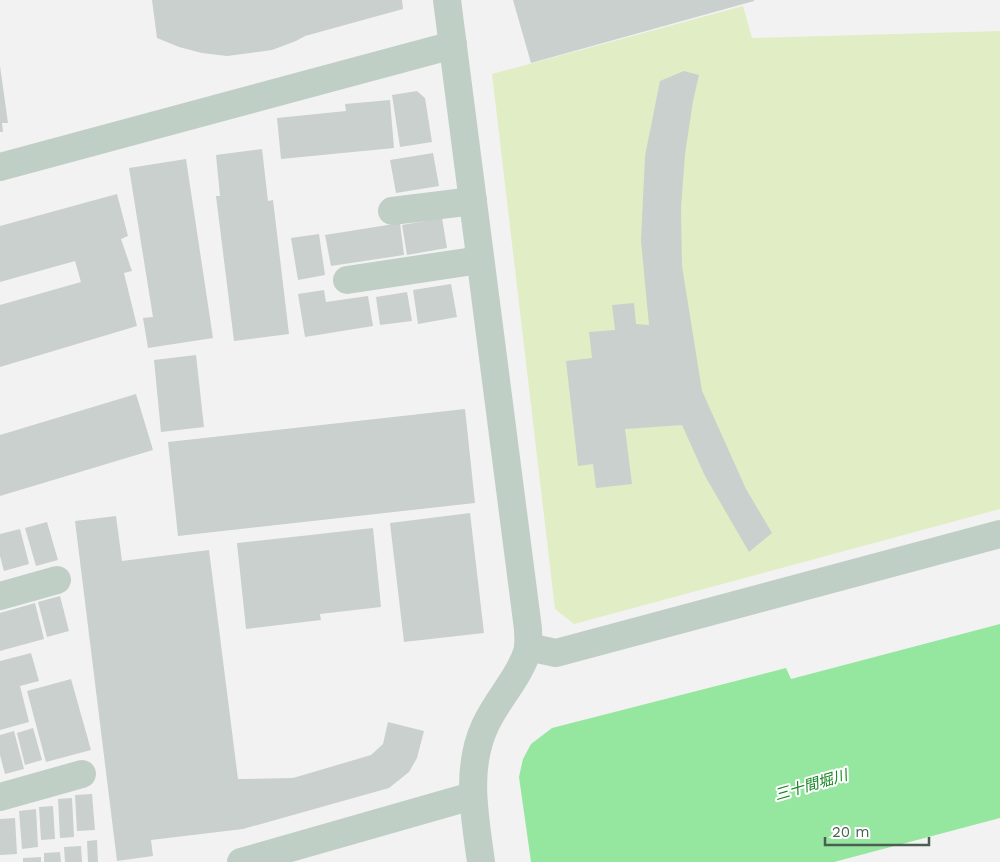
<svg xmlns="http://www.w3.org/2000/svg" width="1000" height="862" font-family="'Work Sans','Noto Sans JP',sans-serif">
  <rect width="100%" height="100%" fill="#f3f2f3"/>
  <polygon fill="#e1edc4" points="743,6 752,38 1000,31 1000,509 574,624 555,609 492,74"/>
  <polygon fill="#95e69e" points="1000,624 1000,818 834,862 531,862 519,777 523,759 531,744 552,728 786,668 791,679"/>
  <g fill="#c9d0cd">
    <polygon points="152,0 402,0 403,9 305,36 296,41 272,50 227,56 202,53 179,47 157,38"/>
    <polygon points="513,0 754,0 754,1 531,63"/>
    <polygon points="0,66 8,123 2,123 3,132 0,132"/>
    <polygon points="684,71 699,75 693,101 685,154 681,208 682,266 702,391 746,489 772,533 749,552 705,476 682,425 625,429 632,484 596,488 593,464 578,466 566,361 592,358 589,332 615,330 612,305 634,303 636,324 649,325 641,241 645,156 660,81"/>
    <polygon points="417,91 425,98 432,142 400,147 392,95"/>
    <polygon points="390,100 394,148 281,159 277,118 346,111 345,104"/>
    <polygon points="262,149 268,201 273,200 289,334 234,341 216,196 220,196 216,155"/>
    <polygon points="433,153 439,186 396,193 390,160"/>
    <polygon points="186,159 213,338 148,348 143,318 153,317 129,168"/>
    <polygon points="117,194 128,236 121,239 132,271 124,273 137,326 0,367 0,305 81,282 75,261 0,282 0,226"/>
    <polygon points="442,218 447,248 407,255 402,225"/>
    <polygon points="400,223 404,255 331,266 325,235"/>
    <polygon points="319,234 325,275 298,280 291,238"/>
    <polygon points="451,284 457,317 418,324 413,290"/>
    <polygon points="324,290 326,302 368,296 373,326 305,337 298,294"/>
    <polygon points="407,292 412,321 380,325 376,297"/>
    <polygon points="196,355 204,427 161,432 154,360"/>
    <polygon points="136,394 153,450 0,496 0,435"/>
    <polygon points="465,409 475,503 178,536 168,442"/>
    <polygon points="470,513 484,633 404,642 390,523"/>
    <polygon points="116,516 122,561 209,550 238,779 293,778 371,755 383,744 388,722 424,731 417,758 409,772 389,788 243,829 151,840 153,856 117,861 75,521"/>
    <polygon points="47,522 58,560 36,566 25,528"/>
    <polygon points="373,528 381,607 320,614 321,620 246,629 237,543"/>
    <polygon points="20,529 29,564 4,571 0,556 0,534"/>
    <polygon points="60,596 69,631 47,637 38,602"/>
    <polygon points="35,603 44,639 0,651 0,613"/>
    <polygon points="31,653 39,681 20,686 29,722 0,730 0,661"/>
    <polygon points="71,679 91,750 46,762 27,691"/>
    <polygon points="33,728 42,760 25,765 17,733"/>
    <polygon points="14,731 24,769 5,774 0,755 0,735"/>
    <polygon points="92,794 95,830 77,831 75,795"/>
    <polygon points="72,798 74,837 60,838 58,799"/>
    <polygon points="53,806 55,839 41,840 39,807"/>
    <polygon points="36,809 38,847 22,849 19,811"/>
    <polygon points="15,818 17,854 0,855 0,819"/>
    <polygon points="97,840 98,862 88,862 87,841"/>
    <polygon points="81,846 82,862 65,862 64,847"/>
    <polygon points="60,852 61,862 44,862 44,853"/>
    <polygon points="41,857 41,862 23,862 23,858"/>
  </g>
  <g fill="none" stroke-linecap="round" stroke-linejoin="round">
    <g stroke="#c0cfc6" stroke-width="28">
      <path d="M447,0l81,629c0,6 1,14 0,20 -8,28 -31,50 -43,77 -20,43 -10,91 -4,136"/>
      <polyline points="0,167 453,45"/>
      <polyline points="392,211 473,201"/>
      <polyline points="347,280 480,260"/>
      <polyline points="0,596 57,580"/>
      <polyline points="528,647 556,653 1000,534"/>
      <polyline points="0,797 82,774"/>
      <polyline points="241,862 472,796"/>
    </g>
  </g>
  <g text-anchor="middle" stroke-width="4" stroke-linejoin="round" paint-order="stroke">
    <g font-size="15" font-style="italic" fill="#168723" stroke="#fff">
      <text transform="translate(811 785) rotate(-16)" y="5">三十間堀川</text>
    </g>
  </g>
  <path d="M825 837v8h104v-8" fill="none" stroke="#4a5e52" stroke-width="2.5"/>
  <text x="832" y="837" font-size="15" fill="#4a5e52" stroke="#ffffff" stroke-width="4" paint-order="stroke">20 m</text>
</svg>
